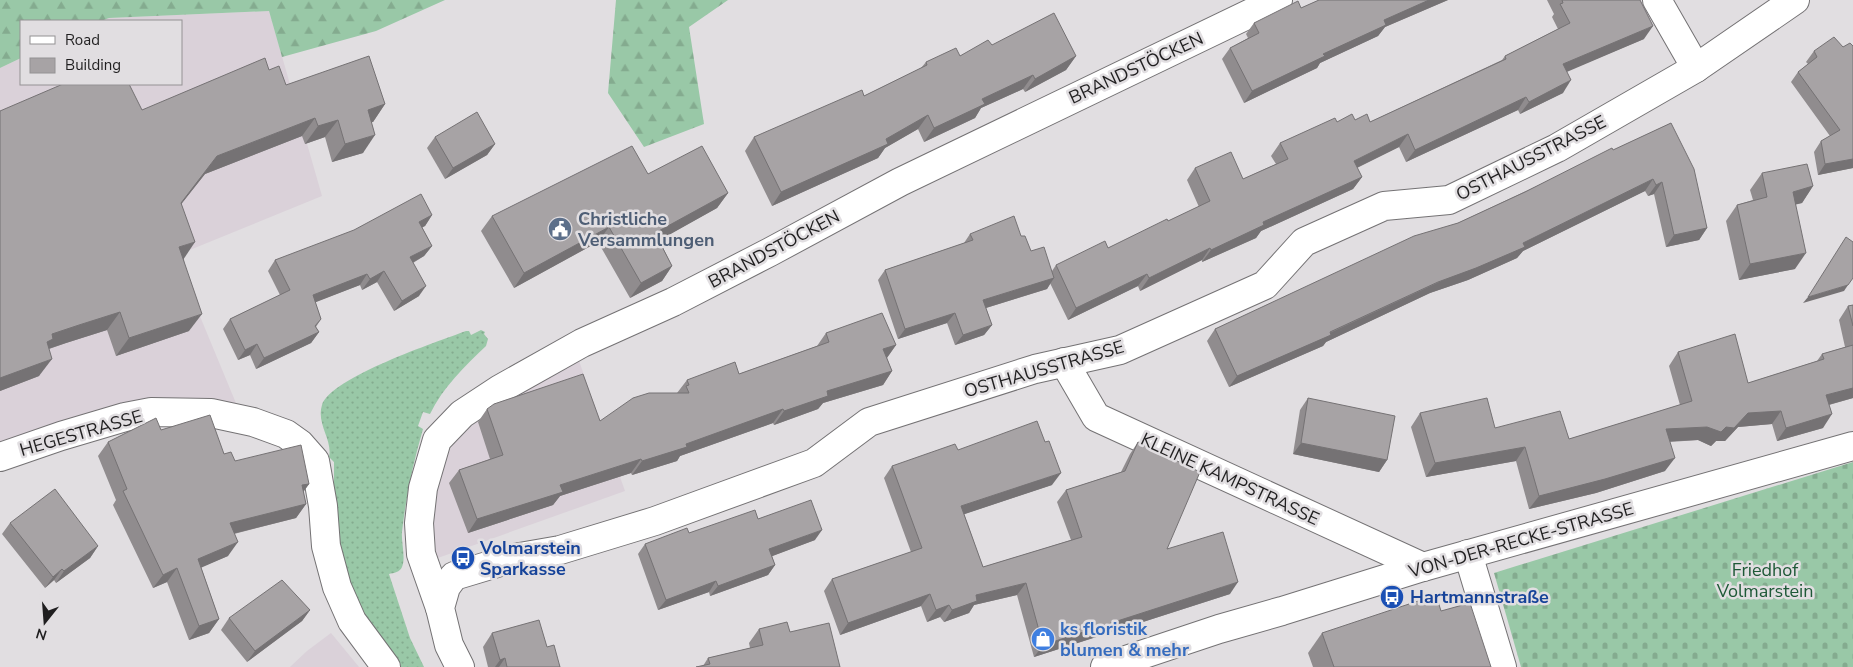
<svg xmlns="http://www.w3.org/2000/svg" width="1853" height="667" font-family="'Nunito Sans',sans-serif">
  <defs>
    <pattern id="grass-dots" width="8" height="8" patternUnits="userSpaceOnUse" patternTransform="scale(1.25)"><rect width="8" height="8" fill="#99c8a7"/><path d="M2 2h.1M6 6h.1" fill="none" stroke="#84ab8f" stroke-width="1.8" stroke-linecap="round"/></pattern>
    <pattern id="forest-firs" width="22" height="20" patternUnits="userSpaceOnUse" patternTransform="scale(1.25)"><rect width="22" height="20" fill="#99c8a7"/><path d="M5 1l3.5 6h-7zM16 11l3.5 6h-7z" fill="#84ab8f"/></pattern>
    <pattern id="cemetery-stones" width="16" height="16" patternUnits="userSpaceOnUse" patternTransform="scale(1.25)"><rect width="16" height="16" fill="#99c8a7"/><path d="M2 7V4a2 2 0 0 1 4 0v3zM10 15v-3a2 2 0 0 1 4 0v3z" fill="#84ab8f"/></pattern>
  </defs>
  <rect width="100%" height="100%" fill="#e1dee1"/>
  <g fill="#dad1d9">
    <polygon points="269,11 322,196 175,256 238,408 0,447 0,68 21,58 21,84 181,84 181,21 101,21 109,18"/>
    <polygon points="578,358 625,491 435,559 429,514 440,466 454,443 471,426 496,406"/>
    <polygon points="331,633 359,667 290,667 307,651"/>
  </g>
  <path fill="url(#grass-dots)" d="M481,330l4,2 -1,2 4,5 -2,7c-21,20 -43,41 -56,68l-7,-2 -5,14 5,3c-10,34 -17,67 -21,103 -1,10 4,26 0,35 -2,5 -8,6 -13,7l21,64 14,29h-25l-54,-79 -11,-82v-44l-5,-5c4,-17 -13,-33 -7,-52 9,-28 115,-63 144,-74h3l2,4z"/>
  <g fill="url(#forest-firs)">
    <polygon points="0,0 445,0 376,31 282,57 269,11 109,18 101,21 21,21 21,58 0,68"/>
    <polygon points="616,0 728,0 689,27 704,124 644,147 608,93"/>
  </g>
  <polygon fill="url(#cemetery-stones)" points="1853,462 1853,667 1521,667 1494,573"/>
  <g fill="none" stroke-linecap="round" stroke-linejoin="round">
    <g stroke="#747274" stroke-width="30">
      <g id="minor">
        <polyline points="1657,0 1696,68"/>
        <polyline points="1064,362 1096,417 1423,567"/>
        <polyline points="0,457 61,436 125,417 151,412 211,413 253,422 286,434 300,444 315,461 323,506 326,546 337,587 352,621 386,667"/>
        <polyline points="1468,554 1502,667"/>
        <polyline points="440,608 421,554 419,523 423,488 437,440 462,414 500,389 582,343 673,302 770,252 900,182 1278,0"/>
      </g>
    </g>
    <g stroke="#747274" stroke-width="30">
      <g id="tertiary">
        <polyline points="460,667 449,645 440,608 446,587 454,576 514,558 560,550 655,521 814,463 869,422 1035,369 1120,350 1265,285 1304,242 1384,206 1449,200 1557,148 1696,68 1795,0"/>
        <polyline points="1105,667 1219,629 1282,611 1423,567 1853,446"/>
      </g>
    </g>
    <use href="#minor" stroke="#fff" stroke-width="28"/>
    <use href="#tertiary" stroke="#fff" stroke-width="28"/>
  </g>
  <g fill="#908c8e">
    <polygon points="1319,0 1448,0 1385,27 1378,36 1320,63 1317,68 1244,103 1222,59 1230,48 1248,38 1246,34 1254,23 1301,8"/>
    <polygon points="1547,0 1640,0 1644,39 1567,71 1563,93 1520,114 1518,110 1406,162 1399,147 1357,168 1362,177 1353,189 1261,231 1256,238 1202,262 1202,260 1140,291 1138,286 1068,320 1050,283 1047,289 986,308 992,325 984,335 955,345 947,323 898,339 878,280 885,270 964,243 970,234 1021,236 1031,251 1052,271 1056,265 1108,248 1199,207 1187,180 1195,168 1243,179 1276,164 1271,156 1280,143 1337,122 1355,120 1370,122 1502,60 1505,56 1558,29 1552,17 1554,14"/>
    <polygon points="992,45 1076,56 1066,70 1025,92 1023,89 981,108 975,118 924,142 918,129 885,148 878,158 772,206 745,151 754,137 864,96 921,68 926,62 960,56"/>
    <polygon points="1853,46 1853,168 1818,175 1814,152 1821,141 1830,136 1791,82 1798,72 1808,64 1806,62 1814,51"/>
    <polygon points="269,70 286,85 385,104 373,122 371,122 363,153 332,162 325,137 305,144 302,136 205,174 181,204 184,259 189,331 116,356 107,330 66,343 49,349 39,376 0,391 0,111 142,110"/>
    <polygon points="1671,123 1707,228 1699,240 1666,247 1654,194 1648,196 1645,191 1523,251 1517,258 1468,280 1430,293 1326,342 1323,346 1229,387 1207,341 1215,329 1458,223"/>
    <polygon points="435,137 495,144 487,155 445,179 427,148"/>
    <polygon points="1762,173 1813,186 1802,203 1796,204 1795,269 1739,280 1726,221 1737,205 1753,200 1750,190"/>
    <polygon points="648,174 728,193 717,208 659,240 672,266 662,281 630,298 598,242 514,288 481,231 492,216"/>
    <polygon points="432,215 425,226 422,227 432,246 424,256 413,263 419,296 394,311 377,282 362,290 360,285 315,302 321,319 316,327 319,332 311,343 256,369 250,355 238,360 223,329 230,319 280,295 268,271 275,260"/>
    <polygon points="1853,305 1853,398 1829,405 1823,428 1777,441 1772,424 1738,427 1725,441 1716,441 1711,446 1698,440 1670,442 1665,471 1596,493 1529,509 1516,461 1426,477 1411,427 1420,413 1495,428 1569,439 1680,405 1669,366 1678,352 1748,383 1817,361 1822,354 1845,347 1839,320 1848,306"/>
    <polygon points="826,333 896,345 887,358 892,371 883,385 823,403 818,409 774,425 773,423 680,456 677,461 632,475 631,473 560,496 553,505 468,533 449,483 459,470 490,459 478,422 487,409 600,421 677,393 687,380 739,374 817,346"/>
    <polygon points="1308,398 1387,460 1379,472 1293,454 1300,410"/>
    <polygon points="161,430 224,454 235,461 309,484 303,492 306,504 296,518 234,534 228,556 201,567 219,619 209,633 189,640 167,582 153,588 113,505 116,500 98,456 108,442"/>
    <polygon points="1138,442 1167,549 1230,594 1034,657 1017,595 974,605 969,613 944,622 940,617 927,622 921,606 840,635 824,591 832,579 911,552 884,478 892,466 958,450 1052,485 964,514 983,567 1071,540 1057,502 1066,490 1121,472 1130,454"/>
    <polygon points="758,519 815,540 772,556 775,565 768,575 710,596 709,592 658,610 638,554 645,544 689,533"/>
    <polygon points="10,523 98,546 90,558 56,583 54,580 45,588 2,534"/>
    <polygon points="310,610 302,621 247,662 221,630 229,618"/>
    <polygon points="1441,611 1491,667 1313,667 1308,653 1322,633"/>
    <polygon points="759,629 790,632 840,667 703,666 708,658 750,648 749,643"/>
    <polygon points="492,633 547,647 560,667 488,667 483,647"/>
  </g>
  <g fill="#757274">
    <polygon points="1429,0 1448,0 1385,27 1378,36 1320,63 1317,68 1244,103 1252,91 1323,54 1384,20"/>
    <polygon points="1653,26 1644,39 1555,77 1563,64"/>
    <polygon points="1076,56 1066,70 1025,92 1035,79"/>
    <polygon points="1033,75 1023,89 981,108 975,118 924,142 934,128 982,99"/>
    <polygon points="1571,80 1563,93 1520,114 1529,102"/>
    <polygon points="1526,97 1518,110 1406,162 1415,150"/>
    <polygon points="385,104 373,122 355,127 368,110"/>
    <polygon points="928,115 918,129 885,148 878,158 772,206 781,192 886,139"/>
    <polygon points="315,118 302,136 205,174 168,221 181,203 217,156"/>
    <polygon points="338,120 325,137 305,144 318,126"/>
    <polygon points="1408,134 1399,147 1346,173 1354,161"/>
    <polygon points="375,135 363,153 332,162 345,144"/>
    <polygon points="495,144 487,155 445,179 453,168"/>
    <polygon points="1853,159 1853,168 1818,175 1825,164"/>
    <polygon points="1362,177 1353,189 1261,231 1256,238 1202,262 1211,250 1263,222"/>
    <polygon points="1653,179 1645,191 1523,251 1517,258 1468,280 1430,293 1326,342 1323,346 1229,387 1237,376 1523,243"/>
    <polygon points="1662,182 1654,194 1648,196 1656,185"/>
    <polygon points="1813,186 1802,203 1782,208 1793,192"/>
    <polygon points="728,193 717,208 644,249 655,233"/>
    <polygon points="432,215 425,226 412,233 419,222"/>
    <polygon points="609,227 598,242 514,288 524,273"/>
    <polygon points="1707,228 1699,240 1666,247 1674,235"/>
    <polygon points="195,242 183,260 179,247"/>
    <polygon points="432,246 424,256 403,268 410,257"/>
    <polygon points="1210,248 1202,260 1140,291 1149,278"/>
    <polygon points="1806,253 1795,269 1739,280 1750,264"/>
    <polygon points="672,266 662,281 630,298 641,283"/>
    <polygon points="384,271 377,282 362,290 370,279"/>
    <polygon points="367,274 360,285 306,306 313,295"/>
    <polygon points="1147,274 1138,286 1068,320 1076,308"/>
    <polygon points="1054,278 1047,289 976,311 983,300"/>
    <polygon points="1848,285 1844,291 1803,303 1808,297"/>
    <polygon points="426,286 419,296 394,311 402,301"/>
    <polygon points="120,312 107,330 66,343 39,352 52,334 79,325"/>
    <polygon points="955,313 947,323 898,339 905,329"/>
    <polygon points="202,314 189,331 116,356 129,338"/>
    <polygon points="992,325 984,335 955,345 963,335"/>
    <polygon points="319,332 311,343 256,369 264,358"/>
    <polygon points="257,344 250,355 238,360 245,350"/>
    <polygon points="896,345 886,359 883,349"/>
    <polygon points="52,359 39,376 0,391 0,378"/>
    <polygon points="892,371 883,385 823,403 818,409 774,425 784,411 827,391"/>
    <polygon points="1853,388 1853,398 1817,408 1826,395"/>
    <polygon points="783,409 773,423 680,456 677,461 632,475 642,461 686,444"/>
    <polygon points="1781,411 1772,424 1738,427 1725,441 1716,441 1711,446 1698,440 1656,442 1666,429 1707,427 1726,427 1748,413"/>
    <polygon points="1832,414 1823,428 1777,441 1786,428"/>
    <polygon points="1301,443 1387,460 1379,472 1293,454"/>
    <polygon points="1525,447 1516,461 1426,477 1435,463"/>
    <polygon points="1675,458 1665,471 1596,493 1529,509 1539,496"/>
    <polygon points="641,459 631,473 560,496 553,505 468,533 477,519 560,485"/>
    <polygon points="1061,473 1052,485 953,518 961,506"/>
    <polygon points="309,484 299,498 302,485"/>
    <polygon points="306,504 296,518 220,537 230,523"/>
    <polygon points="822,530 815,540 762,560 769,549"/>
    <polygon points="238,542 228,556 189,573 198,559"/>
    <polygon points="98,546 90,558 56,583 64,571"/>
    <polygon points="775,565 768,575 710,596 718,586"/>
    <polygon points="177,568 167,582 153,588 163,575"/>
    <polygon points="62,569 54,580 45,588 53,577"/>
    <polygon points="716,581 709,592 658,610 666,600"/>
    <polygon points="1238,582 1230,594 1034,657 1043,645"/>
    <polygon points="1026,583 1017,595 974,605 969,613 944,622 952,610 976,595"/>
    <polygon points="930,594 921,606 840,635 848,623"/>
    <polygon points="949,605 940,617 927,622 936,610"/>
    <polygon points="310,610 302,621 247,662 255,651"/>
    <polygon points="219,619 209,633 189,640 199,626"/>
    <polygon points="505,658 499,667 495,667 500,660"/>
  </g>
  <g fill="#a7a3a5" stroke="#757274">
    <polygon points="1319,0 1429,0 1384,20 1386,25 1323,54 1325,56 1252,91 1230,48 1259,33 1254,23 1298,1 1301,8"/>
    <polygon points="1562,0 1640,0 1653,26 1563,64 1571,80 1529,102 1526,97 1415,150 1408,134 1354,161 1362,177 1263,222 1264,225 1211,250 1210,248 1149,278 1147,274 1076,308 1056,265 1105,241 1108,248 1167,219 1168,221 1210,201 1195,168 1231,152 1243,179 1288,159 1280,143 1335,118 1337,122 1352,114 1355,120 1367,114 1370,122 1506,59 1505,56 1570,23 1560,4 1563,3"/>
    <polygon points="1054,13 1076,56 1035,79 1033,75 982,99 985,104 934,128 928,115 886,139 888,144 781,192 754,137 862,90 864,96 927,65 926,62 956,48 960,56 988,40 992,45"/>
    <polygon points="1834,37 1843,47 1850,43 1853,46 1853,159 1825,164 1821,141 1840,130 1798,72 1817,57 1814,51"/>
    <polygon points="369,56 385,104 368,110 375,135 345,144 338,120 318,126 315,118 217,156 181,203 195,242 179,247 202,314 129,338 120,312 79,325 52,334 53,339 47,342 52,359 0,378 0,111 63,84 129,84 142,110 265,58 269,70 279,66 286,85"/>
    <polygon points="477,112 495,144 453,168 435,137"/>
    <polygon points="1671,123 1694,169 1707,228 1674,235 1662,182 1656,185 1653,179 1523,243 1525,247 1476,268 1438,282 1330,332 1331,335 1237,376 1215,329 1414,236 1458,223 1525,192 1612,148 1613,150"/>
    <polygon points="632,146 648,174 702,146 728,193 655,233 672,266 641,283 609,227 524,273 492,216"/>
    <polygon points="1807,164 1813,186 1793,192 1806,253 1750,264 1737,205 1767,197 1762,173"/>
    <polygon points="421,194 432,215 419,222 432,246 410,257 426,286 402,301 384,271 370,279 367,274 313,295 321,319 315,326 319,332 264,358 257,344 245,350 230,319 290,290 275,260 354,230"/>
    <polygon points="1014,216 1021,236 1025,236 1031,251 1044,247 1054,278 983,300 992,325 963,335 955,313 905,329 885,270 973,240 970,234"/>
    <polygon points="1846,237 1853,242 1853,278 1848,285 1808,297"/>
    <polygon points="1853,305 1853,326 1848,306"/>
    <polygon points="882,313 896,345 883,349 892,371 827,391 828,396 784,411 783,409 686,444 687,447 642,461 641,459 560,485 563,492 477,519 459,470 503,455 487,409 494,404 583,374 600,421 633,398 649,393 689,393 686,386 689,385 687,380 735,362 739,374 829,342 826,333"/>
    <polygon points="1735,334 1748,383 1824,359 1822,354 1853,345 1853,388 1826,395 1832,414 1786,428 1781,411 1748,413 1734,428 1726,427 1721,432 1707,427 1666,429 1675,458 1605,479 1539,496 1525,447 1435,463 1420,413 1487,398 1495,428 1560,411 1569,439 1692,401 1678,352"/>
    <polygon points="1308,398 1395,416 1387,460 1301,443"/>
    <polygon points="210,415 224,454 231,452 235,461 301,445 309,484 302,485 306,504 230,523 238,542 198,559 219,619 199,626 177,568 163,575 123,491 127,489 108,442 156,418 161,430"/>
    <polygon points="1037,421 1045,442 1049,441 1061,473 961,506 983,567 1082,537 1066,490 1125,471 1138,442 1200,472 1167,549 1223,532 1238,582 1043,645 1026,583 976,595 977,601 952,610 949,605 936,610 930,594 848,623 832,579 922,548 892,466 955,444 958,450"/>
    <polygon points="55,489 98,546 64,571 62,569 53,577 10,523"/>
    <polygon points="811,500 822,530 769,549 775,565 718,586 716,581 666,600 645,544 687,528 689,533 755,510 758,519"/>
    <polygon points="282,580 310,610 255,651 229,618"/>
    <polygon points="1436,595 1441,611 1470,603 1491,667 1334,667 1322,633"/>
    <polygon points="539,620 547,647 554,645 560,667 507,667 505,658 500,660 492,633"/>
    <polygon points="787,622 790,632 829,623 840,667 696,667 710,664 708,658 763,645 759,629"/>
  </g>
  <defs>
    <g id="civic-disc" transform="scale(1.25)"><circle r="9.5" fill="#5c6f8a" stroke="#e1dee1"/><path d="M-.6-6.5H3V-4.5H.6V-3L4-1V1h2V6H-6V1h2V-1L-.6-3ZM-1.2 2.5V6h2.4V2.5Z" fill="#fff"/></g>
    <g id="bus-disc" transform="scale(1.25)"><circle r="9.5" fill="#1a4fb4" stroke="#e1dee1"/><path d="M-5-6H5V4H4V6H2V4H-2V6H-4V4H-5ZM-3.5-4V0h7V-4ZM-3.5 1.2v1.5H-2V1.2ZM2 1.2v1.5H3.5V1.2Z" fill="#fff"/></g>
    <g id="shop-disc" transform="scale(1.25)"><circle r="9.5" fill="#3f7fe0" stroke="#e1dee1"/><path d="M-5-2.5h2.3a2.7 3.5 0 0 1 5.4 0H5L5.5 6h-11ZM-1.5-2.5h3a1.5 2.3 0 0 0-3 0Z" fill="#fff"/></g>
  </defs>
  <g fill-rule="evenodd">
    <use href="#civic-disc" x="560" y="229"/>
    <use href="#bus-disc" x="463" y="558"/>
    <use href="#bus-disc" x="1392" y="597"/>
    <use href="#shop-disc" x="1043" y="639"/>
  </g>
  <g text-anchor="middle" stroke-width="5" stroke-linejoin="round" paint-order="stroke">
    <g font-size="18" fill="#201f20" stroke="#e1dee1">
      <text transform="translate(1136 68) rotate(-25)" y="6">BRANDSTÖCKEN</text>
      <text transform="translate(1531 158) rotate(-27)" y="6">OSTHAUSSTRASSE</text>
      <text transform="translate(774 249) rotate(-28)" y="6">BRANDSTÖCKEN</text>
      <text transform="translate(1044 369) rotate(-16)" y="6">OSTHAUSSTRASSE</text>
      <text transform="translate(81 433) rotate(-16)" y="6">HEGESTRASSE</text>
      <text transform="translate(1230 479) rotate(25)" y="6">KLEINE KAMPSTRASSE</text>
      <text transform="translate(1521 540) rotate(-16)" y="6">VON-DER-RECKE-STRASSE</text>
    </g>
    <g font-size="18" font-weight="bold" fill="#4e5e75" stroke="#e1dee1" text-anchor="start">
      <text x="578" y="225">Christliche<tspan x="578" dy="21">Versammlungen</tspan></text>
    </g>
    <g font-size="18" font-weight="bold" fill="#164399" stroke="#e1dee1" text-anchor="start">
      <text x="480" y="554">Volmarstein<tspan x="480" dy="21">Sparkasse</tspan></text>
      <text x="1410" y="603">Hartmannstraße</text>
    </g>
    <g font-size="18" fill="#1e5937" stroke="#e1dee1">
      <text x="1765" y="576">Friedhof<tspan x="1765" dy="21">Volmarstein</tspan></text>
    </g>
    <g font-size="18" font-weight="bold" fill="#366cbe" stroke="#e1dee1" text-anchor="start">
      <text x="1060" y="635">ks floristik<tspan x="1060" dy="21">blumen &amp; mehr</tspan></text>
    </g>
  </g>
  <rect x="20" y="20" width="162" height="65" fill="#e1dee1" stroke="#949294"/>
  <rect x="30" y="36" width="25" height="8" fill="#ffffff" stroke="#949294"/>
  <text x="65" y="45" font-size="15" fill="#201f20">Road</text>
  <rect x="30" y="58" width="25" height="15" fill="#a7a3a5" stroke="#949294"/>
  <text x="65" y="70" font-size="15" fill="#201f20">Building</text>
  <g transform="translate(45 622) rotate(197)" stroke="#e1dee1" stroke-width="4" paint-order="stroke">
  <path d="M0-4L9 19L0 12L-9 19Z" fill="#201f20"/>
  <text y="-8" font-size="14" font-weight="bold" text-anchor="middle" fill="#201f20">N</text>
  </g>
</svg>
